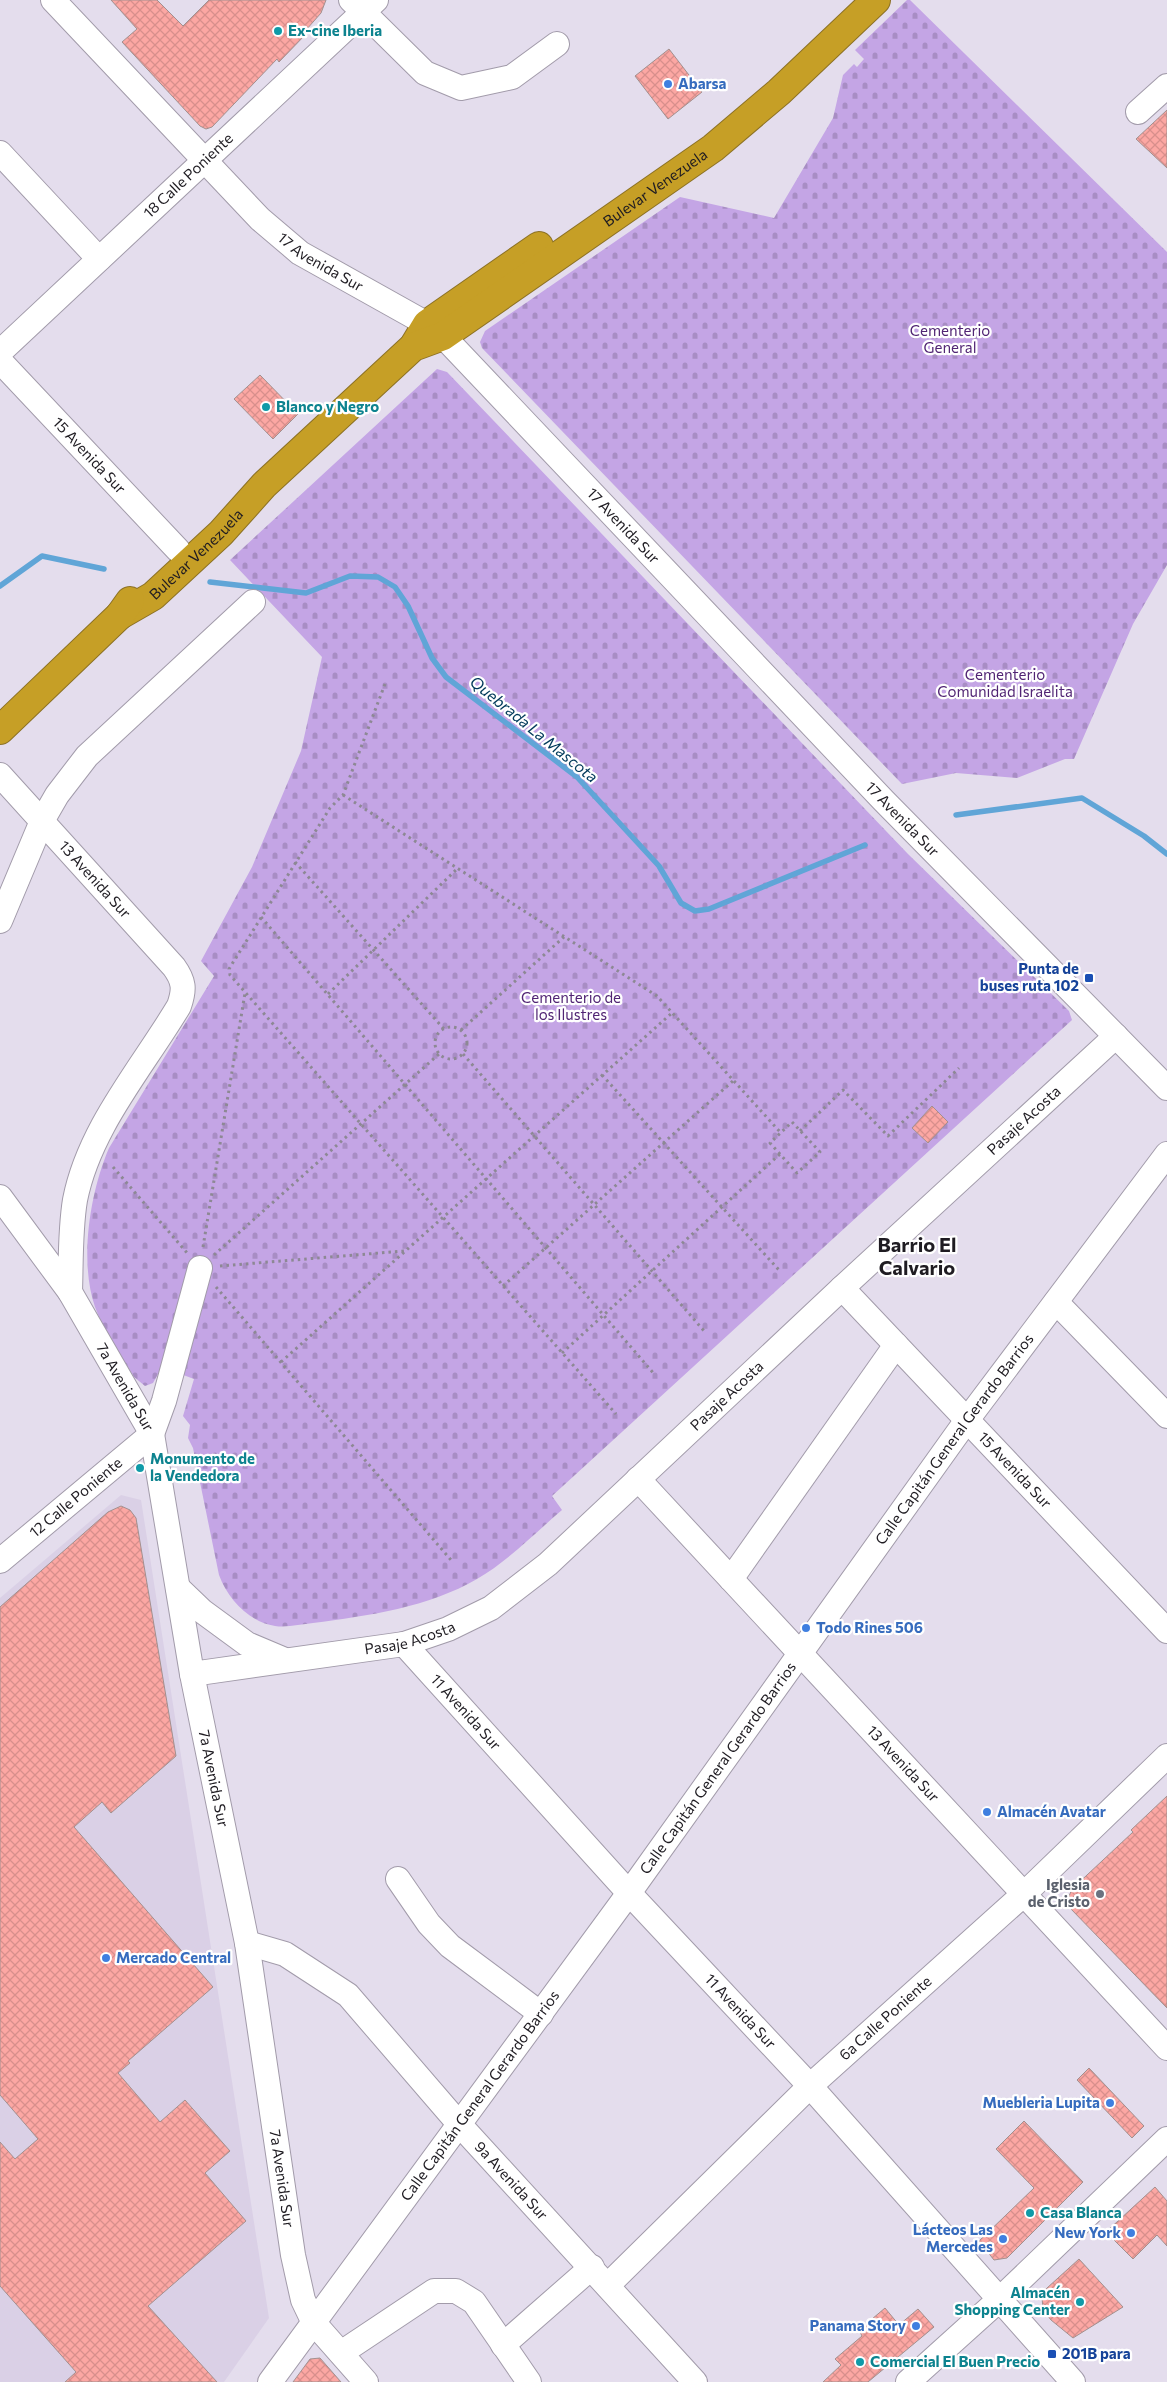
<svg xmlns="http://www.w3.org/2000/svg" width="1167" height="2382" font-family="Commissioner,sans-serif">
  <defs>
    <pattern id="cemetery-stones" width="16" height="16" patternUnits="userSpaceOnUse" patternTransform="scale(1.25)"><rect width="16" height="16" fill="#c4a5e5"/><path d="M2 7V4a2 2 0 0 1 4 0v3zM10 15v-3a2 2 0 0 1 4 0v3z" fill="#a88dc4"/></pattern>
    <pattern id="building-cross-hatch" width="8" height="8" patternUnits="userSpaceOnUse" patternTransform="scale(1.25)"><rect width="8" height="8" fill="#fca7a3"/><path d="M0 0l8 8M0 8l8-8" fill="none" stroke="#d88f8c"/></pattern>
  </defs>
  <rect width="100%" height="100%" fill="#e4dded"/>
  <polygon fill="#dad0e6" points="121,1495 141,1500 269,2318 224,2382 0,2382 0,1598"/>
  <g fill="url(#cemetery-stones)">
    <polygon points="907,0 910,0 1167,252 1167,565 1133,624 1074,759 1065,759 1017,778 956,773 902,784 482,348 480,342 485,331 680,197 774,218 833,118 843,75 854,64 857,67 864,59 855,50"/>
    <path d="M437,369l10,3 461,482 161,157 3,9 -520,476 10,14c-27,23 -54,51 -85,69 -48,28 -109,37 -164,44 -12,1 -26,5 -38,3 -26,-4 -47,-27 -56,-51l-26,-127 -5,-10 2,-13 -7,-9 11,-37 -32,-12 -9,16 -8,3 -11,-9c-13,-22 -30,-45 -39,-70 -16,-46 -5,-115 14,-159l105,-172 -13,-15 51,-94 49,-116 21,-94 -92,-97z"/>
  </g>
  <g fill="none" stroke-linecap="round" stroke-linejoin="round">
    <g stroke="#60a5d7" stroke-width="5.5">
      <polyline points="210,582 306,593 350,576 378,577 395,587 408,606 432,658 446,677 577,777 659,866 681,903 695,911 709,909 865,845"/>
      <polyline points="0,586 42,556 104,569"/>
      <polyline points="956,815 1082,798 1144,836 1167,854"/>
    </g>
  </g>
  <g fill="url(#building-cross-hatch)" stroke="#a2908f">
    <polygon points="111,0 157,0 183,26 209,0 326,0 321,13 306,30 307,33 279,62 277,59 212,127 206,129 200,126 122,42 137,29"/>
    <polygon points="669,49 702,92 668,119 635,76"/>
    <polygon points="1167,110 1167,168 1136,139"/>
    <polygon points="260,375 298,414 273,439 234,399"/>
    <polygon points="932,1106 948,1122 928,1143 912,1128"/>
    <polygon points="121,1506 130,1510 136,1518 176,1756 111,1813 102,1802 74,1827 213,1987 128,2061 130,2063 118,2073 160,2122 185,2100 230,2151 205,2173 246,2221 148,2306 217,2382 65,2382 76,2372 0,2286 0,2142 15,2159 38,2139 0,2095 0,1607 108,1512"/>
    <polygon points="1167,1796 1167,2008 1070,1908 1067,1901 1072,1889 1133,1832 1131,1830"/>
    <polygon points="1089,2068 1144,2126 1132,2138 1077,2080"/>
    <polygon points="1024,2121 1083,2182 1007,2258 994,2260 979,2241 1034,2188 996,2149"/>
    <polygon points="1155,2187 1167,2201 1167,2246 1157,2235 1133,2259 1106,2232"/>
    <polygon points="1079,2259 1123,2307 1073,2338 1051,2320 1043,2310 1042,2297 1047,2288"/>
    <polygon points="885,2308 899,2325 918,2309 934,2327 868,2382 823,2382 841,2365 835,2359 862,2336 859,2330"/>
    <polygon points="320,2358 341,2382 293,2382 310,2359"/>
  </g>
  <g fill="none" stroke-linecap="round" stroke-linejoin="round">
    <g stroke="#a29baa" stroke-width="26">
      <g id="minor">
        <path id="s1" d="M53,0l207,219 40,34 127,71 16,12 441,465 283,287"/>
        <polyline points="351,0 425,73 461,88 512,77 557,44"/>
        <polyline points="1138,112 1167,86"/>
        <polyline points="0,153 99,259"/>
        <path id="s2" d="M0,352l376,-352"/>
        <path id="s3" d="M0,361l178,189"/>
        <path id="s4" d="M0,775l174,192c10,14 11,22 5,39 -37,62 -90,122 -104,194 -5,30 -4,62 -5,92"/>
        <polyline points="0,921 42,821 57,795 87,756 253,602"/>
        <path id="s5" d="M0,1197l70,95 82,142 40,240 55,269 46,312 10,45 11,23 52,59"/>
        <path id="s6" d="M842,1288l325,343"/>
        <polyline points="1056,1302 1167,1416"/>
        <path id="s7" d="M638,1479l529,569"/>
        <path id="s8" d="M0,1561l152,-127 12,-33 36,-133"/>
        <polyline points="731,1579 896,1345"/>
        <polyline points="178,1588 202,1611 247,1644 285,1660"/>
        <path id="s9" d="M404,1644l225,249 181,193 263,296"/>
        <path id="s10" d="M192,1674l212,-30 44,-15 43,-21 57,-44 294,-276 274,-252"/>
        <polyline points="398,1879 429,1924 450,1946 541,2014"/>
        <path id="s11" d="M247,1943l38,11 63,41 112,130 235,257"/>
        <path id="s12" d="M608,2285l202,-199 214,-192 143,-138"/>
        <polyline points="503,2345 592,2267"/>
        <polyline points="341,2353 434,2291 456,2291 474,2302 529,2382"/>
        <path id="s13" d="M270,2382l359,-489 338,-473 200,-266"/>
        <polyline points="908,2382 1000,2299 1167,2139"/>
      </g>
    </g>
    <g stroke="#8c7125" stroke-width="30">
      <g id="highway">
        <polyline points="415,344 427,324 539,246"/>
        <path id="s14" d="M120,615l33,-19 68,-63 43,-48 149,-138 30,-11 270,-188 66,-56 97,-92"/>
        <polyline points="0,730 120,615 130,601"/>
      </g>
    </g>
    <g stroke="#8d8894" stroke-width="3" stroke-dasharray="2.5 4" stroke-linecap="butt">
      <polyline points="385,684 343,795 330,808 232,964 229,969 230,975 616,1414"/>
      <polyline points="343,795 657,996 781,1133"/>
      <polyline points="295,862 444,1029"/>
      <polyline points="261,917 655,1375"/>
      <polyline points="328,994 458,868"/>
      <circle cx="451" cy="1043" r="16"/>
      <polyline points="461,1030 565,936"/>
      <polyline points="463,1054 705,1332"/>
      <polyline points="602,1075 779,1270"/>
      <polygon points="792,1122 820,1152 797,1173 770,1143"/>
      <polyline points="800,1131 843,1090 888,1136 959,1068"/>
      <polyline points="113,1167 188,1254"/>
      <polyline points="203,1247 245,993"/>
      <polyline points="214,1255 439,1054"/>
      <polyline points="220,1266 404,1251"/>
      <polyline points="503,1286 734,1080"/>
      <polyline points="216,1287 451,1560"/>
      <polyline points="562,1353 780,1154"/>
      <polyline points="281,1362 673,1012"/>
    </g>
    <use href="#minor" stroke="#fff" stroke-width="24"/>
    <use href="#highway" stroke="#c69f26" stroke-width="28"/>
  </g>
  <g fill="#0f9aa8" stroke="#fff" stroke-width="2">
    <circle cx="278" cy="31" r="5"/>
    <circle cx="266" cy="407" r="5"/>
    <circle cx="140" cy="1468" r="5"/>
    <circle cx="1030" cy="2213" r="5"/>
    <circle cx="1080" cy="2302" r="5"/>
    <circle cx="860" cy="2362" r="5"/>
  </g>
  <g fill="#3f7fe0" stroke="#fff" stroke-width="2">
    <circle cx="668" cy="84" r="5"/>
    <circle cx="806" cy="1628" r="5"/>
    <circle cx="987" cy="1812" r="5"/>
    <circle cx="106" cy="1958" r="5"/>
    <circle cx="1110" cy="2103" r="5"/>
    <circle cx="1131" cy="2233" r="5"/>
    <circle cx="1003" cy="2239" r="5"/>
    <circle cx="916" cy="2326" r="5"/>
  </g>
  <g fill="#1a4fb4" stroke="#fff" stroke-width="2">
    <rect x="1084" y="973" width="10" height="10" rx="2.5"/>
    <rect x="1047" y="2349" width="10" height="10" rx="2.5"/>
  </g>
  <circle fill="#6b7280" stroke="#fff" stroke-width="2" cx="1100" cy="1894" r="5"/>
  <g text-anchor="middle" stroke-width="4.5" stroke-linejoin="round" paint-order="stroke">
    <g font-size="15" font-weight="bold" fill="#0d838f" stroke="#fff" text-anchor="start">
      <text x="288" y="36">Ex-cine Iberia</text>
      <text x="276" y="412">Blanco y Negro</text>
      <text x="150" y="1464">Monumento de<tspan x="150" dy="17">la Vendedora</tspan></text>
      <text x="1040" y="2218">Casa Blanca</text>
      <text x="1070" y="2298" text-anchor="end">Almacén<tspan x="1070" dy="17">Shopping Center</tspan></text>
      <text x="870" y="2367">Comercial El Buen Precio</text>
    </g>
    <g font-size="15" font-weight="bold" fill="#366cbe" stroke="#fff" text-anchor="start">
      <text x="678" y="89">Abarsa</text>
      <text x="816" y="1633">Todo Rines 506</text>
      <text x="997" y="1817">Almacén Avatar</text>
      <text x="116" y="1963">Mercado Central</text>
      <text x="1100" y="2108" text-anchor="end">Muebleria Lupita</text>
      <text x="993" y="2235" text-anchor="end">Lácteos Las<tspan x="993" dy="17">Mercedes</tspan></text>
      <text x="1121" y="2238" text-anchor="end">New York</text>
      <text x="906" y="2331" text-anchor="end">Panama Story</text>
    </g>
    <g font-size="15" fill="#1f1c22" stroke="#fff">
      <text dy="5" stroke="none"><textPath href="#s2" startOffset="258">18 Calle Poniente</textPath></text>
      <text dy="5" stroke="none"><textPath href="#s14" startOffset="689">Bulevar Venezuela</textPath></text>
      <text dy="5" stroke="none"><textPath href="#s1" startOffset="376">17 Avenida Sur</textPath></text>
      <text dy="5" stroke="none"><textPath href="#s3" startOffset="130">15 Avenida Sur</textPath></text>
      <text dy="5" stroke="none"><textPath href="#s1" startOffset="781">17 Avenida Sur</textPath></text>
      <text dy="5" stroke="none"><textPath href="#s14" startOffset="98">Bulevar Venezuela</textPath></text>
      <text dy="5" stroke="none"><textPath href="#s1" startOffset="1186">17 Avenida Sur</textPath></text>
      <text dy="5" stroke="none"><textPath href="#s4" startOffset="141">13 Avenida Sur</textPath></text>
      <text dy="5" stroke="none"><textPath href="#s10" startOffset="1031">Pasaje Acosta</textPath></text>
      <text dy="5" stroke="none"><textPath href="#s5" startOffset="228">7a Avenida Sur</textPath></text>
      <text dy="5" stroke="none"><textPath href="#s10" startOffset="626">Pasaje Acosta</textPath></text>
      <text dy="5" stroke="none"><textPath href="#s13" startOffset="1165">Calle Capitán General Gerardo Barrios</textPath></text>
      <text dy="5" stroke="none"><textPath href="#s6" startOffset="251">15 Avenida Sur</textPath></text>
      <text dy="5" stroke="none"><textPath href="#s8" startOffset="99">12 Calle Poniente</textPath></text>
      <text dy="5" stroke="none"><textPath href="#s10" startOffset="221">Pasaje Acosta</textPath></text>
      <text dy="5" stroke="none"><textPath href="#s9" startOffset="92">11 Avenida Sur</textPath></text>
      <text dy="5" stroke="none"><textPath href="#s7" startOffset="389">13 Avenida Sur</textPath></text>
      <text dy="5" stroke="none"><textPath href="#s13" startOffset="760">Calle Capitán General Gerardo Barrios</textPath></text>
      <text dy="5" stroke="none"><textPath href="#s5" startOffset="632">7a Avenida Sur</textPath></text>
      <text dy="5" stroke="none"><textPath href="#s9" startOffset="498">11 Avenida Sur</textPath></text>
      <text dy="5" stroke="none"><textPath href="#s12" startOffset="385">6a Calle Poniente</textPath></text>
      <text dy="5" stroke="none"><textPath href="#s13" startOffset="355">Calle Capitán General Gerardo Barrios</textPath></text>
      <text dy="5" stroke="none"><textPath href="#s5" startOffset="1038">7a Avenida Sur</textPath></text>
      <text dy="5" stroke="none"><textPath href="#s11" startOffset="362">9a Avenida Sur</textPath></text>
    </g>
    <g font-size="15" fill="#512574" stroke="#fff">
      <text x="950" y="336">Cementerio<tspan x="950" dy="17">General</tspan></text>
      <text x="1005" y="680">Cementerio<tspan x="1005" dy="17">Comunidad Israelita</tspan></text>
      <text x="571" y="1003">Cementerio de<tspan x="571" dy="17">los Ilustres</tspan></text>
    </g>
    <g font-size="15" font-weight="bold" fill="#164399" stroke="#fff" text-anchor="end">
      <text x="1079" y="974">Punta de<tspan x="1079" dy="17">buses ruta 102</tspan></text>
      <text x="1062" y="2359" text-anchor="start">201B para</text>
    </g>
    <g font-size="15" font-weight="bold" fill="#5b616d" stroke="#fff" text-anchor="end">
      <text x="1090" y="1890">Iglesia<tspan x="1090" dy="17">de Cristo</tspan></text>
    </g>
    <g font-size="16" font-style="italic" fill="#00395a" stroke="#fff">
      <text transform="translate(534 729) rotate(39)" y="6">Quebrada La Mascota</text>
    </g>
    <g font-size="20" font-weight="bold" fill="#1f1c22" stroke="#fff">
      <text x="917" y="1252">Barrio El<tspan x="917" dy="23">Calvario</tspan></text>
    </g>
  </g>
</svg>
